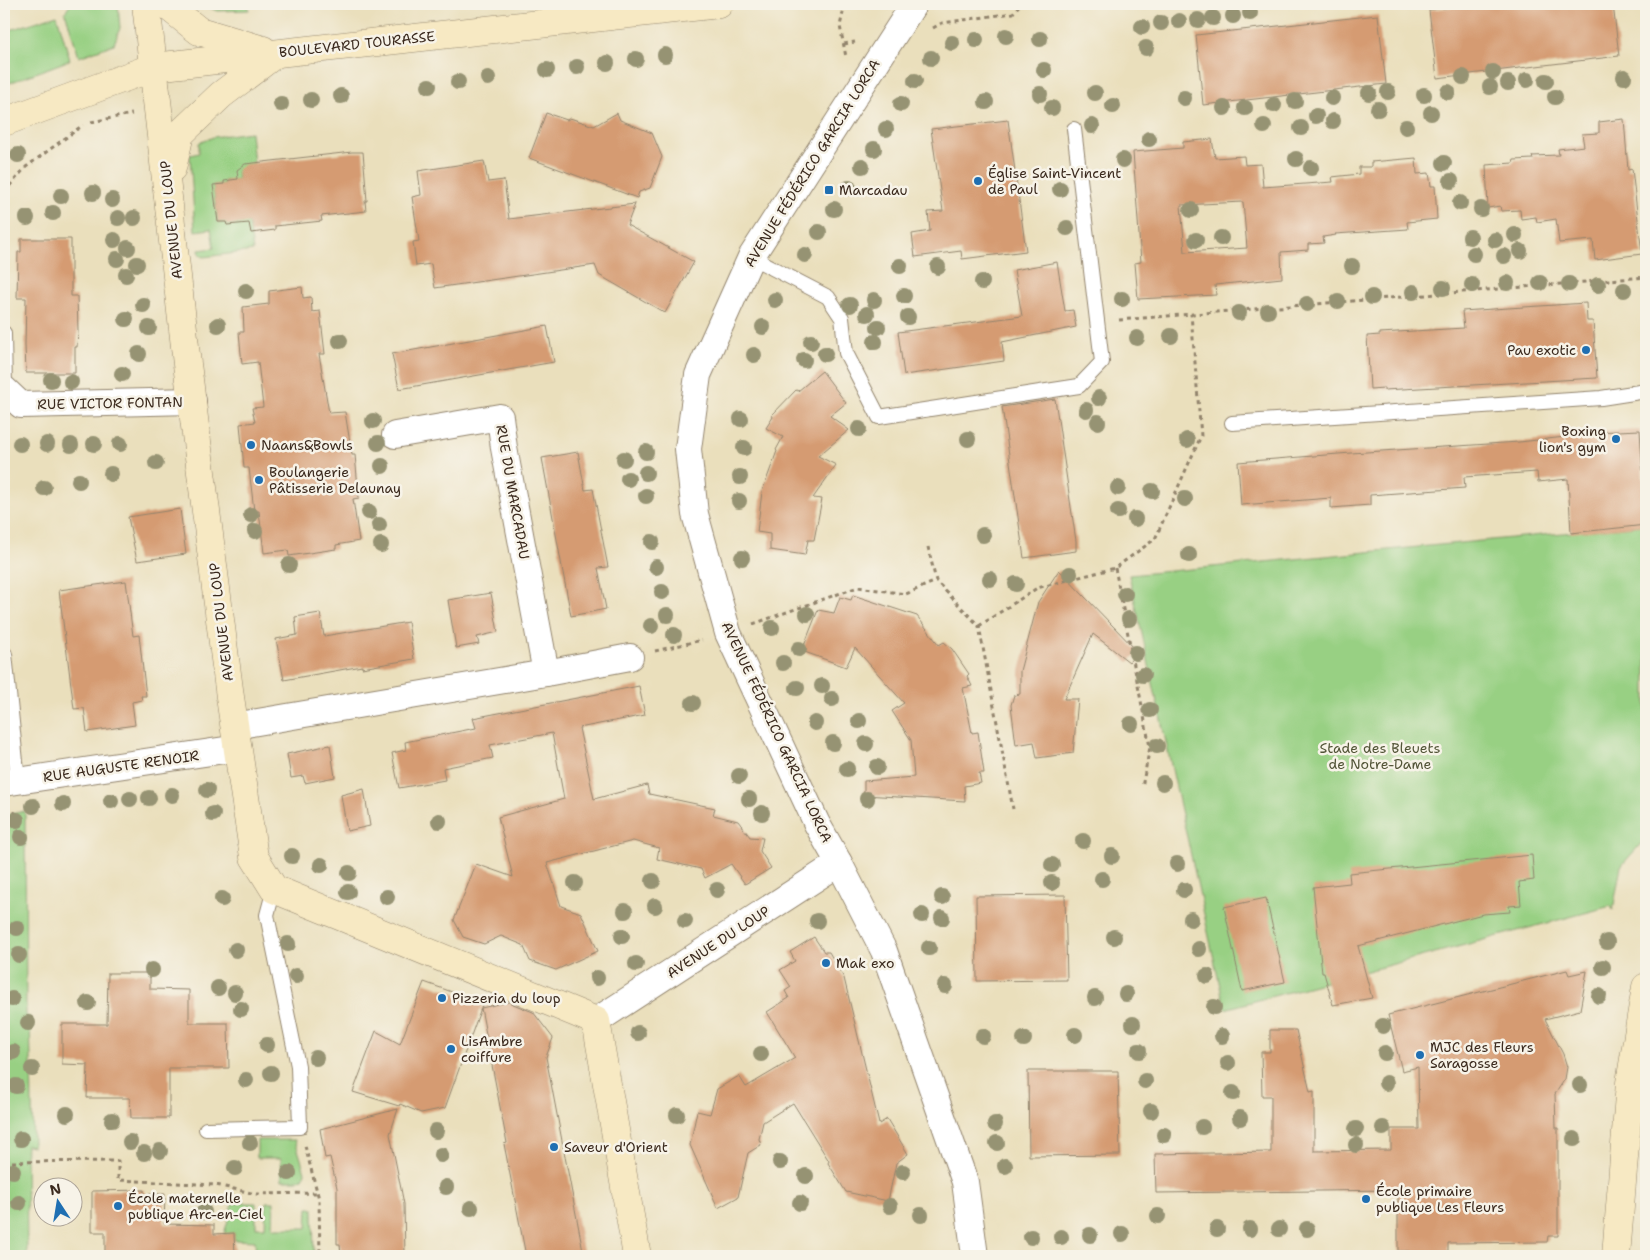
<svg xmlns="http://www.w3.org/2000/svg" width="1650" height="1260" font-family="'Shantell Sans',sans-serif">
  <rect width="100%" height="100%" fill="#f7f3e8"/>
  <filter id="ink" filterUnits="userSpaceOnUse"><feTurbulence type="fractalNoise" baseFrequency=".02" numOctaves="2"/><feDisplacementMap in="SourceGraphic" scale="10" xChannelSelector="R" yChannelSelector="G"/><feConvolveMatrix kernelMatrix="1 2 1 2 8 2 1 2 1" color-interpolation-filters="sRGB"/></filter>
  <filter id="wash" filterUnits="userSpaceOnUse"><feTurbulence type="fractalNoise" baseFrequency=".0096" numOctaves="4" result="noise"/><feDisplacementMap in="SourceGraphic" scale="20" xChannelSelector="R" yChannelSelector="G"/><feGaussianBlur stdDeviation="1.12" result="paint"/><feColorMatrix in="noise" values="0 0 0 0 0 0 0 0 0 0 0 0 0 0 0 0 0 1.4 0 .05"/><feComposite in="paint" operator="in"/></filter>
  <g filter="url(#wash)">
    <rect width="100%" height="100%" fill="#eadfbc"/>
    <g fill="#98d083" stroke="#6a7d50">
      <polygon points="71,4 118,4 120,28 114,44 79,57 65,12"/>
      <polygon points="202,4 248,4 249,10 217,11"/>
      <polygon points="57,15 70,60 4,85 4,32"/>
      <polygon points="251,132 254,164 237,170 238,179 224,181 224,184 213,185 218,222 226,222 227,225 249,223 253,251 204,257 200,255 199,250 214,248 211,229 195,231 190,155 199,153 199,143 213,137"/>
      <polygon points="1646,525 1646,838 1621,866 1613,910 1611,906 1225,1009 1129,575"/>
      <polygon points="25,811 26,1016 30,1017 33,1146 26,1145 27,1256 4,1256 4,829 7,815"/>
      <polygon points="257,1140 295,1140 305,1172 303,1179 298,1180 282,1180 281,1158 257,1158"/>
      <polygon points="266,1202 274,1202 273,1228 307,1228 308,1208 313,1208 314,1256 256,1256 255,1241 234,1240 234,1233 224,1234 233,1203 256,1203 256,1227 265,1227"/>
    </g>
    <g id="blocks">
      <g fill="#d59b72" fill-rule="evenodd">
        <polygon points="1476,4 1613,4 1619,56 1437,78 1429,10"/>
        <polygon points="1378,15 1386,84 1203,105 1196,35"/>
        <polygon points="546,113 567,120 570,118 594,126 617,113 620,120 652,133 662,157 650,188 639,192 637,198 529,158"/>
        <polygon points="1624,119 1628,170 1632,169 1642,254 1595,260 1593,240 1559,243 1556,219 1537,222 1536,217 1521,219 1520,210 1501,211 1500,206 1488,208 1486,165 1513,163 1514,160 1533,159 1532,156 1559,155 1558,149 1584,146 1582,134 1599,133 1599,122"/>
        <polygon points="1008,120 1026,251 962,259 961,251 915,257 912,234 930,231 928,212 943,211 931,129"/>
        <path d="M1212,139l3,19 29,-2 1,9 16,-1 2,23 70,-5 -1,-5 27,-3v-7h12v-5l45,-4 1,16 12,-1 2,13h4l2,33 -30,3 1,7 -73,5 1,1 -13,2 1,6 -16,1v6l-27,2 1,26 -67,7 1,10 -78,4 -3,-36 6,-1 -8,-110 50,-4v-6zM1243,202l4,46 -62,4 -4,-47z"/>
        <polygon points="352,152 363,152 367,201 365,201 366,211 321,216 322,221 275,226 275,230 251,233 249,223 227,225 226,222 218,222 213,185 224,184 224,181 238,179 237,170 245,164"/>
        <polygon points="484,161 488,182 504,180 509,219 635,204 627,225 694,262 665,313 599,275 595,265 435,288 431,264 416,266 413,242 419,241 412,197 421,195 418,171"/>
        <polygon points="21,239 71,239 71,296 77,296 78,331 77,347 75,347 75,373 26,373 25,345 26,298 17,298 18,252 21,252"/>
        <polygon points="1057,262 1065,311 1073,310 1076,327 1002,342 1004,361 904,375 898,332 1022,316 1014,270"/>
        <polygon points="302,287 303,298 311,297 312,312 320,311 325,354 319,354 329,413 345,412 352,455 355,455 359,498 353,499 359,541 336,545 336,549 289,556 288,550 264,553 259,511 254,511 249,468 244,468 240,424 255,422 252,408 263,407 258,362 242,364 239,332 244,332 243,307 269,304 269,291"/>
        <polygon points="1586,303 1587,321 1593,321 1597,378 1384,390 1384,388 1370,389 1367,336 1380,335 1380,333 1464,328 1462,311"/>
        <polygon points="547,326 554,362 399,389 392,354"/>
        <polygon points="822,371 846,403 830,416 849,430 818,456 836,465 813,498 822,499 814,540 808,540 805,555 770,550 770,534 757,532 762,492 777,451 776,450 783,437 766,428 773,417 772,415 796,390 798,391"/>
        <polygon points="1055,399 1076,541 1076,551 1024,558 1002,407"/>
        <polygon points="1640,430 1646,525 1571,533 1568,479 1538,482 1537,472 1464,477 1465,488 1370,495 1370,505 1331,508 1331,498 1241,505 1238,462 1351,453 1519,442 1575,436 1574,433"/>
        <polygon points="578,452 585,490 593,489 608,567 598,568 606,609 571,616 542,458"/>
        <polygon points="180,509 186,554 137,561 128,517"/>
        <polygon points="1059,570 1138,652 1129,662 1093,634 1064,699 1078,699 1073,753 1037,758 1034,742 1016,745 1011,705 1014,695 1020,694 1020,671 1038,602"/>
        <polygon points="126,581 133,636 139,635 146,696 141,696 142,700 132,702 135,725 87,732 84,708 74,709 59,590"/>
        <polygon points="491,593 498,632 477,637 479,644 456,648 448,600"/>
        <polygon points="853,595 917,616 939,645 944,642 952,649 969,674 967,676 972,686 963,688 972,733 978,732 984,773 979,773 981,783 964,786 965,801 864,795 864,781 914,777 911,740 892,711 904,703 855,648 846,667 802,651 818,610 834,613 840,597 851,600"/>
        <polygon points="320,613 324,636 408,622 414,659 362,668 362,666 284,680 276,639 297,635 295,617"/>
        <polygon points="639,686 645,715 579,728 594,799 647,785 649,794 715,808 713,815 738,821 750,837 763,838 760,851 771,868 745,884 731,864 705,878 701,869 657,859 659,848 633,841 547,863 561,906 581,913 598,951 556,970 530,961 523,945 501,936 484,944 463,937 454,920 476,864 513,877 498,817 564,799 552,733 490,745 493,758 443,768 445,780 399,788 392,753 406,750 405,742 476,728 473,718"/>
        <polygon points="330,745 335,777 305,783 303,776 291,778 287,754"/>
        <polygon points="364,789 370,826 347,831 341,795"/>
        <polygon points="1532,855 1534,880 1519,882 1521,905 1509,906 1510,912 1483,914 1358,946 1372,998 1333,1005 1324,973 1322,973 1313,887 1350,883 1349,873"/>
        <polygon points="1065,895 1067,980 977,981 976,896"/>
        <polygon points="1266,898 1285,982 1242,991 1224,907"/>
        <polygon points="814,937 824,952 829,952 844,978 879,1124 887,1119 908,1154 896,1163 888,1201 846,1192 828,1163 829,1161 793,1103 763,1122 759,1139 761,1145 748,1153 738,1197 718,1208 690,1145 697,1111 710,1114 717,1089 739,1076 746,1087 795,1058 767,1012 789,998 785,991 791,987 780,970 795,961 790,952"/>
        <polygon points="1567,970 1569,975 1587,971 1580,1010 1545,1019 1563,1054 1567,1067 1565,1079 1555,1094 1556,1128 1558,1128 1558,1236 1548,1236 1547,1242 1448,1243 1448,1256 1409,1256 1409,1251 1398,1251 1398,1190 1156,1193 1155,1154 1271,1152 1271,1096 1262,1096 1261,1052 1270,1052 1270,1030 1296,1030 1310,1092 1314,1091 1314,1151 1391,1150 1391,1129 1419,1129 1418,1067 1402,1071 1388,1015"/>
        <polygon points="108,973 150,973 150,989 189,990 189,1023 228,1023 229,1068 169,1068 169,1118 131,1118 130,1098 87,1098 88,1065 62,1064 62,1024 107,1024"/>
        <polygon points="424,982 483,1003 481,1008 508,1002 533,1012 553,1038 546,1057 584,1256 526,1256 504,1144 507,1143 481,1008 445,1108 421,1113 400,1104 399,1106 353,1092 376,1031 400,1044"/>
        <polygon points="1028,1071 1118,1071 1120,1155 1029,1156"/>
        <polygon points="398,1109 390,1134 404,1204 405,1256 341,1256 340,1244 337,1244 337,1188 330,1157 325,1158 320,1129"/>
        <polygon points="144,1190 144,1194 165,1194 164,1224 214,1225 214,1234 234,1233 235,1256 105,1256 105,1232 92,1232 92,1191"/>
      </g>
    </g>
  </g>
  <g filter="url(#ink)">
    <use href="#blocks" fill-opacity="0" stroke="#92846d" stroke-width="1"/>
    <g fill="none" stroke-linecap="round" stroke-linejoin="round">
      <g stroke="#92846d" stroke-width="16">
        <g id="lane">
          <polyline points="751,257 828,297 842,318 846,353 879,417 1079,386 1102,362 1074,129"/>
          <polyline points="4,333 5,391"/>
          <polyline points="1232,423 1601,398 1646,391"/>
          <polyline points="5,654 18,781"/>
          <polyline points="206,1129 300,1127 298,1066 267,915 274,889"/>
        </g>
      </g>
      <g stroke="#92846d" stroke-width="28">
        <g id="street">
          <polyline points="914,4 751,257 698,375 688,449 695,514 728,633 817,824 839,863 884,951 965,1182 975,1256"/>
          <polyline points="4,389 21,405 193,401"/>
          <polyline points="546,673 630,657"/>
          <polyline points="234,726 546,673 504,448 500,417 395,435"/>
          <polyline points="4,783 238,748"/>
          <polyline points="596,1021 839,863"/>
        </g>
      </g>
      <g stroke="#92846d" stroke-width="29">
        <g id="secondary">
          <polyline points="146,4 187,364 230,697 254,857 274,889 596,1021 637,1256"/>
          <polyline points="165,4 199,31 263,50"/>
          <polyline points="4,122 154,67 719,4"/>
          <polyline points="172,168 180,134 221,95 275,54"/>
          <polyline points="1616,1256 1630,1083 1646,987"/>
        </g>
      </g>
      <g stroke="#92846d" stroke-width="3" stroke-dasharray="4 4" stroke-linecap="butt">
        <polyline points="845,4 840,26 846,57"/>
        <polyline points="933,28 942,23 1013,13 1020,4"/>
        <polyline points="844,44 855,42"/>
        <polyline points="91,122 132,114"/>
        <polyline points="4,192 26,167 83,125"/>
        <polyline points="1119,320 1646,277"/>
        <polyline points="928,547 936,581 979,626 1013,809"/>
        <polyline points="1115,568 1150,747 1142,787"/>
        <polyline points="4,603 5,614 5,634"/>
        <polyline points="753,624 858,587 906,594 936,581"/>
        <polyline points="979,626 1037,588 1115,568 1155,539 1201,436 1191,314"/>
        <polyline points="655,651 702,640"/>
        <polyline points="4,837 16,810"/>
        <polyline points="305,1146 319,1199 320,1256"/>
        <polyline points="4,1162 118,1161 118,1180 216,1185 256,1194 317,1193"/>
      </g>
      <use href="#lane" stroke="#fff" stroke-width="14"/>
      <use href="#street" stroke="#fff" stroke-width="26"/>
      <use href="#secondary" stroke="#f7e9c3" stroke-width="28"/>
    </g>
    <g fill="#969373">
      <circle cx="1250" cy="13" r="8"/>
      <circle cx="1233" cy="16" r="8"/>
      <circle cx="1213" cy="18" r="8"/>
      <circle cx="1198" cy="20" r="8"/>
      <circle cx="1179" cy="21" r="8"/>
      <circle cx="1161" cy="23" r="8"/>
      <circle cx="1142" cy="27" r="8"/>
      <circle cx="1006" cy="36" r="8"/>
      <circle cx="1040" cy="39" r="8"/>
      <circle cx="976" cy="40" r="8"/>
      <circle cx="952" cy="43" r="8"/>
      <circle cx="1146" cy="48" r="8"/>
      <circle cx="665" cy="55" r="8"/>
      <circle cx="931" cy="58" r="8"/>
      <circle cx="636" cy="59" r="8"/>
      <circle cx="607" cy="63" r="8"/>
      <circle cx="577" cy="67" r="8"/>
      <circle cx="547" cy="70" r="8"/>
      <circle cx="1044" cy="70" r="8"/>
      <circle cx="1493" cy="72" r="8"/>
      <circle cx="1463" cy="77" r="8"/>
      <circle cx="1624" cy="77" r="8"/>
      <circle cx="488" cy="78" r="8"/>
      <circle cx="1527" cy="80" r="8"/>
      <circle cx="915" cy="81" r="8"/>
      <circle cx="1546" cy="81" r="8"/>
      <circle cx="458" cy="82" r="8"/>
      <circle cx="1508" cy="83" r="8"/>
      <circle cx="429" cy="86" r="8"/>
      <circle cx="1490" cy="87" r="8"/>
      <circle cx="1388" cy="92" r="8"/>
      <circle cx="1448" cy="92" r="8"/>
      <circle cx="1095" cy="93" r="8"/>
      <circle cx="1369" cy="93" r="8"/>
      <circle cx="1040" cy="94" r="8"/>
      <circle cx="1424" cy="95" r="8"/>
      <circle cx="341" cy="96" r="8"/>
      <circle cx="1555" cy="97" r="8"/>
      <circle cx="1184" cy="98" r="8"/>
      <circle cx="1332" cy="98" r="8"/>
      <circle cx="311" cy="100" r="8"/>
      <circle cx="1295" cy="101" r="8"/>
      <circle cx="986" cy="102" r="8"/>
      <circle cx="281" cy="104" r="8"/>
      <circle cx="901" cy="104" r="8"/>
      <circle cx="1274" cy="105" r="8"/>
      <circle cx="1113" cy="106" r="8"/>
      <circle cx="1052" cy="108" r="8"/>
      <circle cx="1224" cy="108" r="8"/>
      <circle cx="1245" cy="108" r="8"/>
      <circle cx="1378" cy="109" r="8"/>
      <circle cx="1431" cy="113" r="8"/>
      <circle cx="1316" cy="116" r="8"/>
      <circle cx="1333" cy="121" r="8"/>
      <circle cx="1092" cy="126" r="8"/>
      <circle cx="1264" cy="126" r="8"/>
      <circle cx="1406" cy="127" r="8"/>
      <circle cx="1301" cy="128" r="8"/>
      <circle cx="886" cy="129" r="8"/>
      <circle cx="1149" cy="139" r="8"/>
      <circle cx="874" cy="149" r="8"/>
      <circle cx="18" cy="155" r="8"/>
      <circle cx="1296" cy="159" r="8"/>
      <circle cx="1123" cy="160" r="8"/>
      <circle cx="1444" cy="163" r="8"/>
      <circle cx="862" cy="166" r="8"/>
      <circle cx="1311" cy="168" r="8"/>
      <circle cx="1451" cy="181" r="8"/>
      <circle cx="849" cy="188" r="8"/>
      <circle cx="1060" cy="189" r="8"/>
      <circle cx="93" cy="193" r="8"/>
      <circle cx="61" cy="196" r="8"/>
      <circle cx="112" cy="200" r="8"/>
      <circle cx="1460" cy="203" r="8"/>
      <circle cx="834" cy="209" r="8"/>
      <circle cx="1481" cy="209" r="8"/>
      <circle cx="1191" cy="210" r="8"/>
      <circle cx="53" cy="213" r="8"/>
      <circle cx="27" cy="218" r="8"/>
      <circle cx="118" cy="218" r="8"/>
      <circle cx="134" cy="218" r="8"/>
      <circle cx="1067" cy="228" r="8"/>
      <circle cx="819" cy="232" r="8"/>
      <circle cx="1515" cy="235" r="8"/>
      <circle cx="1470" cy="237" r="8"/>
      <circle cx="1221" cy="238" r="8"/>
      <circle cx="114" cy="240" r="8"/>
      <circle cx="1196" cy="240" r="8"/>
      <circle cx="1495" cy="240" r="8"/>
      <circle cx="128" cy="248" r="8"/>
      <circle cx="1520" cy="251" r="8"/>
      <circle cx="1474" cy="254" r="8"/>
      <circle cx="805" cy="255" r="8"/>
      <circle cx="1504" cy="256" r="8"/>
      <circle cx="117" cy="259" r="8"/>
      <circle cx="137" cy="264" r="8"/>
      <circle cx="900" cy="266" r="8"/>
      <circle cx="1352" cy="266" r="8"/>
      <circle cx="938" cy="267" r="8"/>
      <circle cx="126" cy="275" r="8"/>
      <circle cx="982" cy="282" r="8"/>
      <circle cx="1507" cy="283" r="8"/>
      <circle cx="1540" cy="283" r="8"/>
      <circle cx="1569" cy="284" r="8"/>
      <circle cx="1472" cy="285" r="8"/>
      <circle cx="1598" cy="285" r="8"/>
      <circle cx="1443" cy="288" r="8"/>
      <circle cx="1624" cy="290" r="8"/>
      <circle cx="246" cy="291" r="8"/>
      <circle cx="1413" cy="292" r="8"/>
      <circle cx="904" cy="296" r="8"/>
      <circle cx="1372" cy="297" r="8"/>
      <circle cx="1122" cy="299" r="8"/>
      <circle cx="775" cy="300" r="8"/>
      <circle cx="874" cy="300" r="8"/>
      <circle cx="1338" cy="301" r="8"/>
      <circle cx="1307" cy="304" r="8"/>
      <circle cx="143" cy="305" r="8"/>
      <circle cx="850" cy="305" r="8"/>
      <circle cx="1268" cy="311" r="8"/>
      <circle cx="1239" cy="313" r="8"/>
      <circle cx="867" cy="314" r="8"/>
      <circle cx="908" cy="317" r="8"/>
      <circle cx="126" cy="319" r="8"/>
      <circle cx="218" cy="325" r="8"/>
      <circle cx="763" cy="327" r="8"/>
      <circle cx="878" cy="327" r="8"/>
      <circle cx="149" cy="328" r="8"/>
      <circle cx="1171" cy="336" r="8"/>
      <circle cx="1137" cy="338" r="8"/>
      <circle cx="340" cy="341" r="8"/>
      <circle cx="811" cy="342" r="8"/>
      <circle cx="875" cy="342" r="8"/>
      <circle cx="139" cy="354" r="8"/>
      <circle cx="825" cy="354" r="8"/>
      <circle cx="754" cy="355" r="8"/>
      <circle cx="804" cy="360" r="8"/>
      <circle cx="122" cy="374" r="8"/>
      <circle cx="51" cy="380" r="8"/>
      <circle cx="71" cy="382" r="8"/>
      <circle cx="1099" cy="398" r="8"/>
      <circle cx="1086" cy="410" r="8"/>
      <circle cx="741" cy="419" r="8"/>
      <circle cx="373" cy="421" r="8"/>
      <circle cx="1098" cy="422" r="8"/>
      <circle cx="859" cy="429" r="8"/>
      <circle cx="968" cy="439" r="8"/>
      <circle cx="1187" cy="440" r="8"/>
      <circle cx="378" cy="443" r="8"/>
      <circle cx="20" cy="444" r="8"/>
      <circle cx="47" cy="444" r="8"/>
      <circle cx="94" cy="444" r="8"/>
      <circle cx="120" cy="444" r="8"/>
      <circle cx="71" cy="445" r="8"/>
      <circle cx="744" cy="448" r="8"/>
      <circle cx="646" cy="452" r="8"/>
      <circle cx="624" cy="459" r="8"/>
      <circle cx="156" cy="463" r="8"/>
      <circle cx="382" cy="466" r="8"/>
      <circle cx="646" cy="473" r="8"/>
      <circle cx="111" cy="474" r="8"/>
      <circle cx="740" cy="477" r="8"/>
      <circle cx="628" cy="479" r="8"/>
      <circle cx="79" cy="481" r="8"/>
      <circle cx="44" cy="488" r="8"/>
      <circle cx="1118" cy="488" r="8"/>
      <circle cx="1152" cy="491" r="8"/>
      <circle cx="646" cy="496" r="8"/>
      <circle cx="1185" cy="499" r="8"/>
      <circle cx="739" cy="501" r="8"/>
      <circle cx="1118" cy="511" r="8"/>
      <circle cx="369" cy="512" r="8"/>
      <circle cx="251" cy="515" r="8"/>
      <circle cx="1135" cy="519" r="8"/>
      <circle cx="379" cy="525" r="8"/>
      <circle cx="255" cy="531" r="8"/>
      <circle cx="983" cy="535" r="8"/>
      <circle cx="652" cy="542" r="8"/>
      <circle cx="381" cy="545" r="8"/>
      <circle cx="1189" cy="555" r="8"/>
      <circle cx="742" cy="558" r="8"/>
      <circle cx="289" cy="565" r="8"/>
      <circle cx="656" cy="567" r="8"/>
      <circle cx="1070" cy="574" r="8"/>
      <circle cx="990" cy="579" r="8"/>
      <circle cx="1016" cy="584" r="8"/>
      <circle cx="662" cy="592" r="8"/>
      <circle cx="1125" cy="594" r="8"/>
      <circle cx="807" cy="614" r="8"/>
      <circle cx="667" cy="615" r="8"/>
      <circle cx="1129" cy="619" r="8"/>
      <circle cx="651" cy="626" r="8"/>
      <circle cx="772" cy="628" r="8"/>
      <circle cx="674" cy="635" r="8"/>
      <circle cx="799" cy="649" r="8"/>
      <circle cx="1136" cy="653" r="8"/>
      <circle cx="783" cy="663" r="8"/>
      <circle cx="1143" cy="675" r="8"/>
      <circle cx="822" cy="686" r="8"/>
      <circle cx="797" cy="688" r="8"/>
      <circle cx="832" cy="699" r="8"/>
      <circle cx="693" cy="703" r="8"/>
      <circle cx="1150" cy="710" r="8"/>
      <circle cx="859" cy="721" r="8"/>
      <circle cx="815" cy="723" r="8"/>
      <circle cx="1131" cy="724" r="8"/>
      <circle cx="833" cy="743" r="8"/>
      <circle cx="866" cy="744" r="8"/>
      <circle cx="1157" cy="746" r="8"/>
      <circle cx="877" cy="767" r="8"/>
      <circle cx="847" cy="769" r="8"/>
      <circle cx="739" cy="776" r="8"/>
      <circle cx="1163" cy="783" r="8"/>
      <circle cx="207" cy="790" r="8"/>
      <circle cx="172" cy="795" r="8"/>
      <circle cx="149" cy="798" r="8"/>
      <circle cx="130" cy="799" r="8"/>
      <circle cx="749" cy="799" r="8"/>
      <circle cx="867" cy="799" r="8"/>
      <circle cx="111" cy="801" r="8"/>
      <circle cx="63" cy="804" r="8"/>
      <circle cx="33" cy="806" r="8"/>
      <circle cx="762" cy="813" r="8"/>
      <circle cx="213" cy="814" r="8"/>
      <circle cx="17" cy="820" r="8"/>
      <circle cx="439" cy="821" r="8"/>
      <circle cx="21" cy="837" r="8"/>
      <circle cx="1083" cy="841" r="8"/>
      <circle cx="292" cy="856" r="8"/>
      <circle cx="1112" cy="856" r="8"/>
      <circle cx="1177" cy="864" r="8"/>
      <circle cx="321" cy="865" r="8"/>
      <circle cx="1052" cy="865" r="8"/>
      <circle cx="349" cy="873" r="8"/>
      <circle cx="1102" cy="879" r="8"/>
      <circle cx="653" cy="881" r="8"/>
      <circle cx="575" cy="883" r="8"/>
      <circle cx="1052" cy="883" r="8"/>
      <circle cx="717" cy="890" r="8"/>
      <circle cx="1184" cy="890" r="8"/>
      <circle cx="348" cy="892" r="8"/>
      <circle cx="387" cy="897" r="8"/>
      <circle cx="942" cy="897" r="8"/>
      <circle cx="222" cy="899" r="8"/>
      <circle cx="655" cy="906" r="8"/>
      <circle cx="625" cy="911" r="8"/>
      <circle cx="922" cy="915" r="8"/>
      <circle cx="942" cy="918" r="8"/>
      <circle cx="1191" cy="919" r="8"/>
      <circle cx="685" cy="921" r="8"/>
      <circle cx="817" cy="921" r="8"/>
      <circle cx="17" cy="928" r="8"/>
      <circle cx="622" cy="936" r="8"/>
      <circle cx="1114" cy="937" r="8"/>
      <circle cx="1607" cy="942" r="8"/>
      <circle cx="288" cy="944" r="8"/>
      <circle cx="929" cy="948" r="8"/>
      <circle cx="1199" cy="949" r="8"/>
      <circle cx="236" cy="950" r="8"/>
      <circle cx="19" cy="955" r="8"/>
      <circle cx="636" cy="964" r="8"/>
      <circle cx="1603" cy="967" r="8"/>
      <circle cx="152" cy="970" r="8"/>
      <circle cx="296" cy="976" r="8"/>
      <circle cx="1207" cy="976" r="8"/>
      <circle cx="597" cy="978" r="8"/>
      <circle cx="945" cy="986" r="8"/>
      <circle cx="218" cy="988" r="8"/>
      <circle cx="235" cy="993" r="8"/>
      <circle cx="1126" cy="994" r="8"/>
      <circle cx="1599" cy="996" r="8"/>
      <circle cx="1095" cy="998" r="8"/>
      <circle cx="12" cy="999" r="8"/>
      <circle cx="88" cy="1003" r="8"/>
      <circle cx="1214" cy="1007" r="8"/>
      <circle cx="241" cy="1009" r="8"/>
      <circle cx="28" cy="1023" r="8"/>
      <circle cx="1133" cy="1024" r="8"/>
      <circle cx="1383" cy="1026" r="8"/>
      <circle cx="638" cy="1033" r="8"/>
      <circle cx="1075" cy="1035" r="8"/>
      <circle cx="983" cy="1036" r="8"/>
      <circle cx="1222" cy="1036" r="8"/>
      <circle cx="1024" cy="1039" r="8"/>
      <circle cx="267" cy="1045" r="8"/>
      <circle cx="1139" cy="1051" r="8"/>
      <circle cx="13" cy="1052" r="8"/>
      <circle cx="1385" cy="1053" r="8"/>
      <circle cx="761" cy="1054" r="8"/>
      <circle cx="316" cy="1058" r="8"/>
      <circle cx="1228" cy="1063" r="8"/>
      <circle cx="32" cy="1069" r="8"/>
      <circle cx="271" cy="1073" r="8"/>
      <circle cx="246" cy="1080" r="8"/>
      <circle cx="1145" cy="1081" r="8"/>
      <circle cx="1386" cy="1083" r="8"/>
      <circle cx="1580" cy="1085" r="8"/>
      <circle cx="16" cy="1086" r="8"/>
      <circle cx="1233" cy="1093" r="8"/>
      <circle cx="1151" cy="1111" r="8"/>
      <circle cx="67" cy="1114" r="8"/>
      <circle cx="677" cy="1115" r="8"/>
      <circle cx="1240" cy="1118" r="8"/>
      <circle cx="112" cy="1120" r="8"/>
      <circle cx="995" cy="1124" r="8"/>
      <circle cx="1202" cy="1127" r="8"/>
      <circle cx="1383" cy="1128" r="8"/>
      <circle cx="1356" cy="1129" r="8"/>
      <circle cx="436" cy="1131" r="8"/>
      <circle cx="1164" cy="1135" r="8"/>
      <circle cx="21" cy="1139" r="8"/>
      <circle cx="1574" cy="1139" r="8"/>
      <circle cx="130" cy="1142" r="8"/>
      <circle cx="250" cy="1143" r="8"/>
      <circle cx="997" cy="1143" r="8"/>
      <circle cx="1356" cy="1145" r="8"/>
      <circle cx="160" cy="1151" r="8"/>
      <circle cx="144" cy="1153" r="8"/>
      <circle cx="441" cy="1155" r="8"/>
      <circle cx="780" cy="1162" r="8"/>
      <circle cx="1005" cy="1166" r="8"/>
      <circle cx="235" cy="1168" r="8"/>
      <circle cx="13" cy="1171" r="8"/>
      <circle cx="903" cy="1172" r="8"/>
      <circle cx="289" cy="1173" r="8"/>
      <circle cx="806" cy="1176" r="8"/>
      <circle cx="446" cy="1187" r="8"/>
      <circle cx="19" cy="1203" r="8"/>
      <circle cx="800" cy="1203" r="8"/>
      <circle cx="890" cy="1206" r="8"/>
      <circle cx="471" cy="1208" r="8"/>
      <circle cx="204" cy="1212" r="8"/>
      <circle cx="921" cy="1215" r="8"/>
      <circle cx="1158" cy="1216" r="8"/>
      <circle cx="1217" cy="1229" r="8"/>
      <circle cx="1250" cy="1229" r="8"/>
      <circle cx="1279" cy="1229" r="8"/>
      <circle cx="1307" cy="1229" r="8"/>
      <circle cx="1122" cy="1234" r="8"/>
      <circle cx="1090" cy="1235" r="8"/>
      <circle cx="1031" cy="1237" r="8"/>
      <circle cx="1061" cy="1237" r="8"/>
    </g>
  </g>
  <g fill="#1f6fb2" stroke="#f7f3e8" stroke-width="2">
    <circle cx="978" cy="181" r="5"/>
    <rect x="824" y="185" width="10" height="10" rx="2.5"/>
    <circle cx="1586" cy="350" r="5"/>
    <circle cx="1616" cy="439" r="5"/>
    <circle cx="251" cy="445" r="5"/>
    <circle cx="259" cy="480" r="5"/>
    <circle cx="826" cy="963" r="5"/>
    <circle cx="442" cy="998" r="5"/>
    <circle cx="451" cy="1049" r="5"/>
    <circle cx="1420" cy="1055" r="5"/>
    <circle cx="554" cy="1147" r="5"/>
    <circle cx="1366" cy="1199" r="5"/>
    <circle cx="118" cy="1206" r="5"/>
  </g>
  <g text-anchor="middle" stroke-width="5" stroke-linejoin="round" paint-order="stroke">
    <g font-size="14" fill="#3b2a1e" stroke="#f7f3e8">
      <text transform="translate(357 44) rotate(-6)" y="5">BOULEVARD TOURASSE</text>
      <text transform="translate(812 163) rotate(-58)" y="5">AVENUE FÉDÉRICO GARCIA LORCA</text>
      <text transform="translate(171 220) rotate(-96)" y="5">AVENUE DU LOUP</text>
      <text transform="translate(110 403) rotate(-1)" y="5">RUE VICTOR FONTAN</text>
      <text transform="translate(513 492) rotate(80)" y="5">RUE DU MARCADAU</text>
      <text transform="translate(221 622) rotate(-97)" y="5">AVENUE DU LOUP</text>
      <text transform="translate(777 732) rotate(65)" y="5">AVENUE FÉDÉRICO GARCIA LORCA</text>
      <text transform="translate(121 766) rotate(-8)" y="5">RUE AUGUSTE RENOIR</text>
      <text transform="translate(718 942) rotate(-33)" y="5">AVENUE DU LOUP</text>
    </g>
    <g font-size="14" fill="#3b2a1e" stroke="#f7f3e8" text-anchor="start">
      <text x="988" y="178">Église Saint-Vincent<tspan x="988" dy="16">de Paul</tspan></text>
      <text x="839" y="195">Marcadau</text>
      <text x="1576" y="355" text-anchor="end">Pau exotic</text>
      <text x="1606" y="436" text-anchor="end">Boxing<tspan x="1606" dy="16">lion's gym</tspan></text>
      <text x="261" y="450">Naans&amp;Bowls</text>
      <text x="269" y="477">Boulangerie<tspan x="269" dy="16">Pâtisserie Delaunay</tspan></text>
      <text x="836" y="968">Mak exo</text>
      <text x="452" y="1003">Pizzeria du loup</text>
      <text x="461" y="1046">LisAmbre<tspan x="461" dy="16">coiffure</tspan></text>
      <text x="1430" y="1052">MJC des Fleurs<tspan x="1430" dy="16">Saragosse</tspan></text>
      <text x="564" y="1152">Saveur d'Orient</text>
      <text x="1376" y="1196">École primaire<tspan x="1376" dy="16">publique Les Fleurs</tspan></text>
      <text x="128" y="1203">École maternelle<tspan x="128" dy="16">publique Arc-en-Ciel</tspan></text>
    </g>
    <g font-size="14" fill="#525437" stroke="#f7f3e8">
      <text x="1380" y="753">Stade des Bleuets<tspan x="1380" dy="16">de Notre-Dame</tspan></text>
    </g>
  </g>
  <rect width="1650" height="1260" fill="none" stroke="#f7f3e8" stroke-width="20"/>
  <g transform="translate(58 1202) rotate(348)"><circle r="24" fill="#f7f3e8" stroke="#aca397"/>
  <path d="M0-4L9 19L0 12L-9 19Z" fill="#1f6fb2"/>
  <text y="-8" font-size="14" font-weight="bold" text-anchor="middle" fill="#3b2a1e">N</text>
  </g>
</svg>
